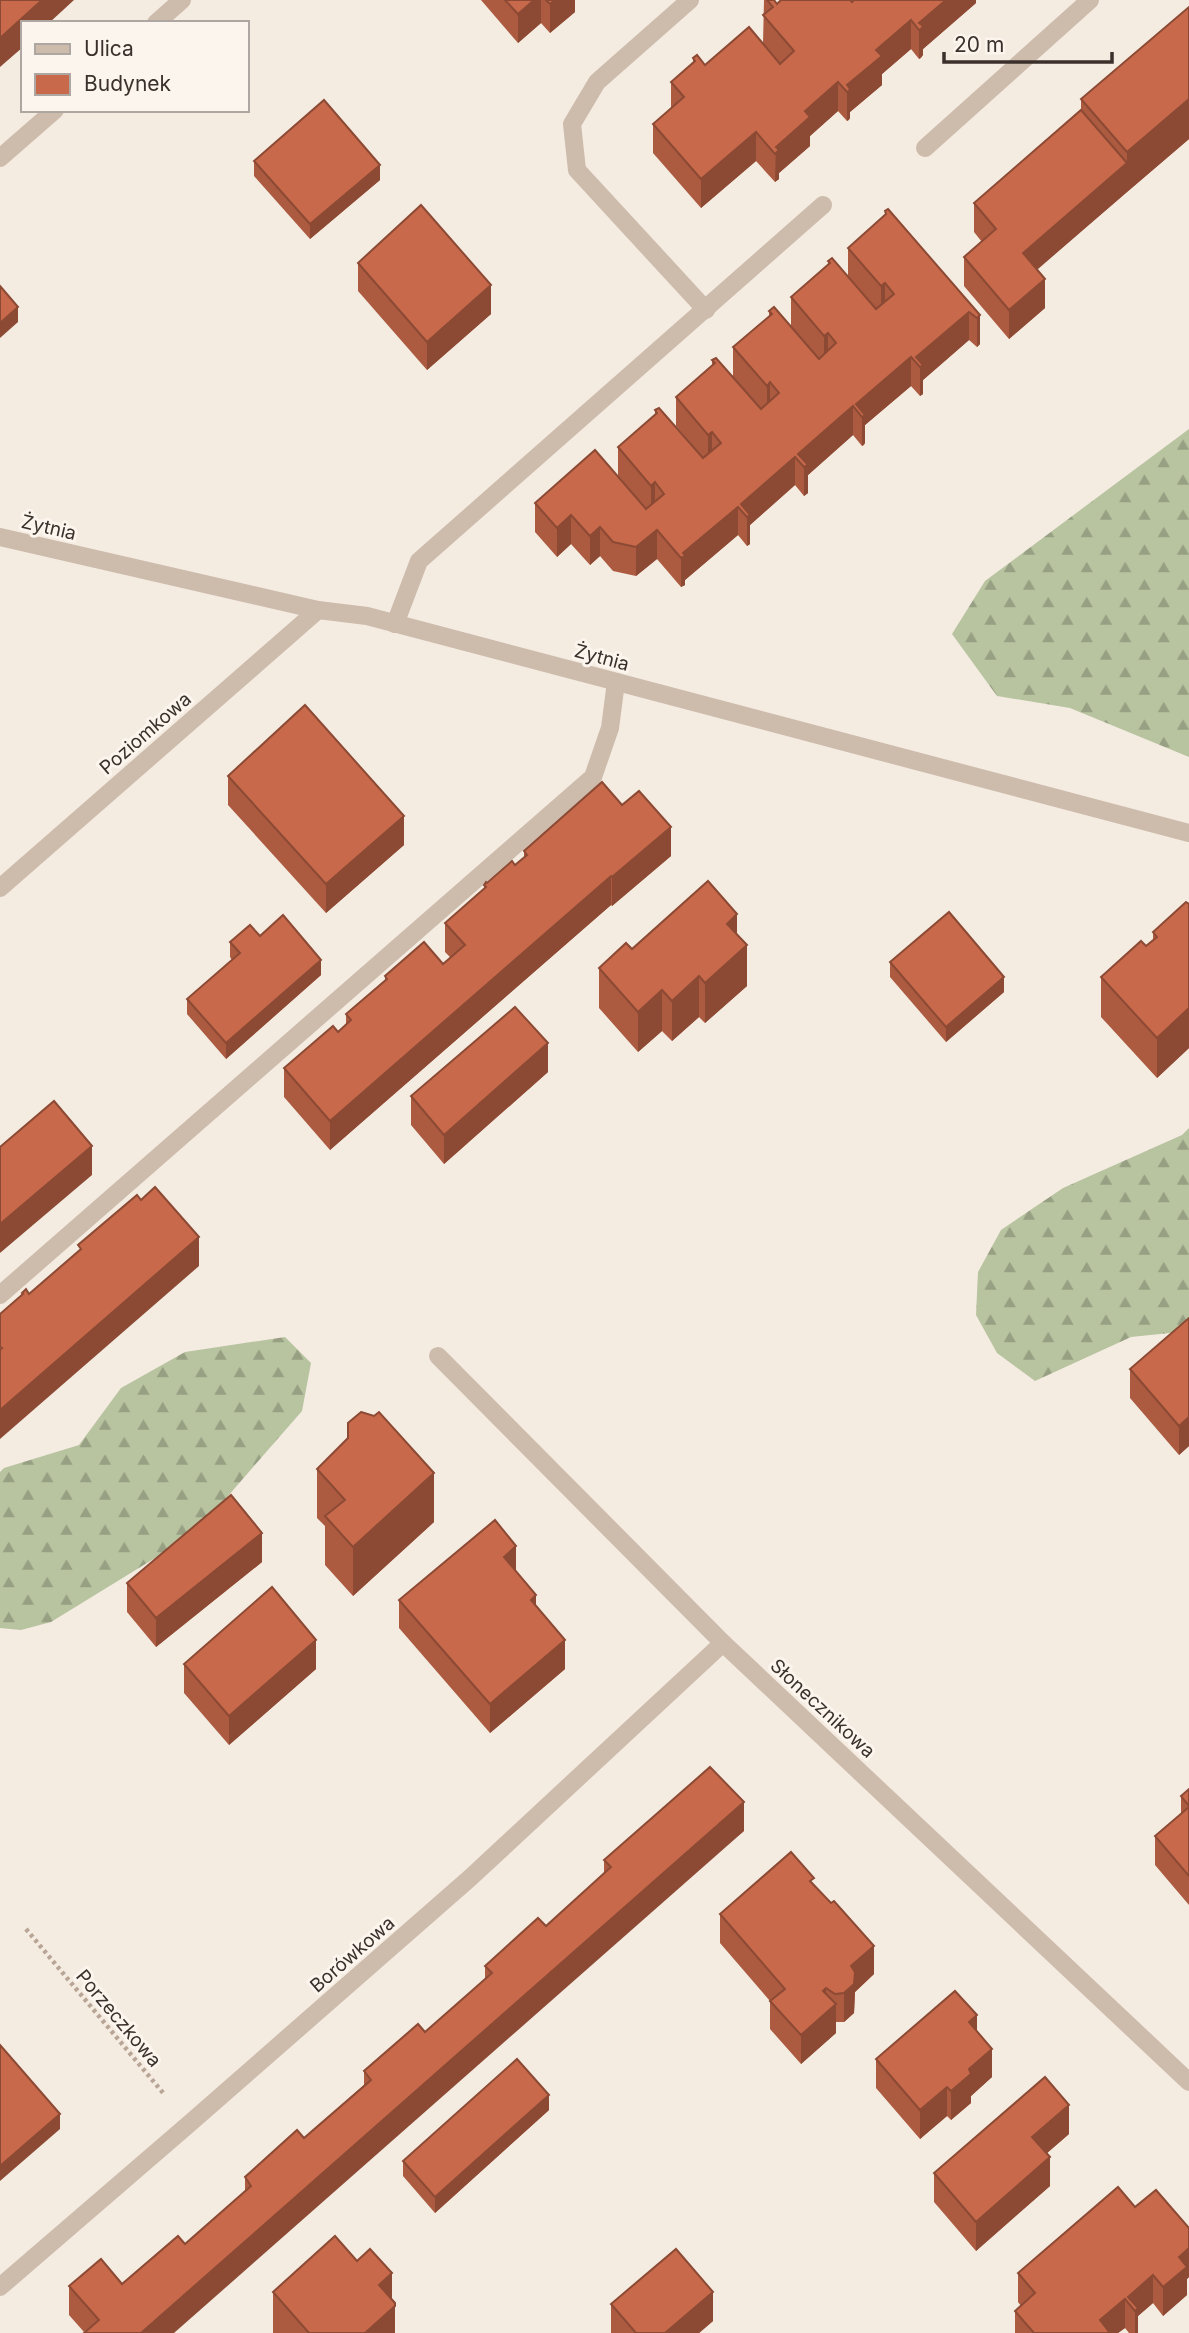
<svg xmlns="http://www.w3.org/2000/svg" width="1189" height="2333" font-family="Inter,sans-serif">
  <defs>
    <pattern id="forest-firs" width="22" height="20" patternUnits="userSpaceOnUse" patternTransform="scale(1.75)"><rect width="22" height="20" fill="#b8c4a0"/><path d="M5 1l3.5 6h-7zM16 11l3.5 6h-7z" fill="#97a083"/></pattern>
  </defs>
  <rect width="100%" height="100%" fill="#f4ebe1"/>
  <g fill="url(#forest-firs)">
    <polygon points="1189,429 1189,757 1070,708 997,696 952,634 985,581"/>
    <polygon points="1189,1128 1189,1331 1131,1337 1035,1381 997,1353 976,1315 978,1272 1001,1230 1063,1188 1182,1135"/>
    <polygon points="285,1337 311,1363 302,1411 221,1504 160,1555 51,1622 21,1630 0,1628 0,1472 4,1468 79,1445 121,1388 185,1352"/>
  </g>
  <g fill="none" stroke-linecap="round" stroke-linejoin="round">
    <polyline stroke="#b9a596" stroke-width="4.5" stroke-dasharray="3.5 3.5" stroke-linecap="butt" points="26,1929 164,2094"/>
    <g stroke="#cdbbac" stroke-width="18">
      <polyline points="690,0 597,82 572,124 577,170 706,310"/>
      <polyline points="925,148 1090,0"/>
      <polyline points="395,624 419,561 823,205"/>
      <polyline points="0,1295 593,777 610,728 616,682"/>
    </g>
    <g stroke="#cdbbac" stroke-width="18">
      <polyline points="156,23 182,0"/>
      <polyline points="0,158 55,110"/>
      <polyline points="0,537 318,610 367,616 1189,833"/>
      <polyline points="0,888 318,610"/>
      <polyline points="438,1356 723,1643 1189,2082"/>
      <polyline points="0,2287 189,2124 470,1878 723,1643"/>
    </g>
  </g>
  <g fill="#ac5a40">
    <polygon points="481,0 575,0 575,12 550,33 541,23 518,43"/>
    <polygon points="764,0 774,0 777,4 852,2 851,0 976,0 976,3 923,49 923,55 921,58 919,59 911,49 882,74 882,85 850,112 850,118 849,120 847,121 838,111 810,136 810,146 779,173 779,179 775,182 756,161 701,208 653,153 653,124 671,108 671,82 693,63 693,58 705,65 763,44"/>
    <polygon points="1081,99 1189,139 1037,269 1045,308 1009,339 964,286 964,257 982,242 974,232 974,203 1081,110"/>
    <polygon points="254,161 380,180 310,239 254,176"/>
    <polygon points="885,211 980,315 980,344 977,347 969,340 923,380 923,394 920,396 911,386 865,425 865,443 864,445 862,446 853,435 808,475 808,493 804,496 795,485 750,525 750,544 747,546 738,535 685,580 685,585 681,587 657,559 636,576 613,571 600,556 590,565 571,544 557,557 535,532 535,503 643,505 618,476 618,447 655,415 655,410 703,458 676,426 676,397 712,366 712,360 733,376 733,347 769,316 769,311 791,326 791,297 828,265 828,261 848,277 848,248 885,215"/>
    <polygon points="358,263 491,314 427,370 358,291"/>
    <polygon points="228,776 404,845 326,913 228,805"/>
    <polygon points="622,805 671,856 612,906 611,905 330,1150 284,1097 284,1068 338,1032 346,1024 346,1014 385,980 385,976 443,964 451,958 445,952 445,923 484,890 484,885 515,865 524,857 524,851"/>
    <polygon points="1189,904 1189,1048 1157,1078 1101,1017 1101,977 1146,946 1153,940 1153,932"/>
    <polygon points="737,935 747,986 705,1023 699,1017 672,1041 662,1031 638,1052 599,1008 599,968 632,949"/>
    <polygon points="260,936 321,975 226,1059 187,1014 187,999 232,960 230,957 230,942"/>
    <polygon points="890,962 1004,992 946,1042 890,977"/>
    <polygon points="548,1072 444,1164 411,1125 411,1096"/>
    <polygon points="1189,1318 1189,1446 1179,1455 1130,1398 1130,1369"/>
    <polygon points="317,1469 434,1522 353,1596 325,1565 325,1526 317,1518"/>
    <polygon points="262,1562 156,1647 127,1612 127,1583"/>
    <polygon points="516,1571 536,1607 565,1669 490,1733 399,1628 399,1600"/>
    <polygon points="184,1664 316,1669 229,1745 184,1693"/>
    <polygon points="1189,1789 1189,1905 1155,1865 1155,1836 1181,1814 1181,1796"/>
    <polygon points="744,1831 84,2332 69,2315 69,2286 122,2284 185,2244 245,2191 245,2177 304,2138 364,2085 364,2071 425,2032 485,1979 485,1966 546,1926 604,1874 604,1860"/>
    <polygon points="814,1885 874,1974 855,1992 854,2013 844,2022 836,2022 836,2033 801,2064 770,2029 770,2001 720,1943 720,1914"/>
    <polygon points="977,2031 992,2077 971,2096 971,2103 951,2120 947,2116 920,2139 876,2088 876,2059"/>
    <polygon points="549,2110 435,2213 403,2176 403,2161"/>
    <polygon points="1069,2134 1047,2153 1050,2186 976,2251 934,2202 934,2173"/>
    <polygon points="1135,2207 1189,2228 1189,2277 1187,2279 1187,2295 1163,2316 1153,2303 1138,2316 1138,2333 1129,2333 1125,2328 1118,2333 1015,2333 1015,2311 1021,2306 1018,2302 1018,2273"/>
    <polygon points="273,2292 392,2300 395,2333 273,2333"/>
    <polygon points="611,2304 713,2321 699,2333 611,2333"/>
  </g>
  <g fill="#8c4a34">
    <polygon points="42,0 74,0 49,23 23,23 23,47 0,67 0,38"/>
    <polygon points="534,0 541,0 541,23 518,43 518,14"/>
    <polygon points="555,0 575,0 575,12 550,33 550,4"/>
    <polygon points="946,0 976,0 976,3 923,49 923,55 919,59 919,23"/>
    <polygon points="911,20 911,49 882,74 882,85 850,112 850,118 847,121 847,85 876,50"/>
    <polygon points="838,82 838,111 810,136 810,146 779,173 779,179 775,182 776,147 805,111"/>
    <polygon points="1189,99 1189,139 1127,192 1127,152"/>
    <polygon points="756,132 756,161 701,208 701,179"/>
    <polygon points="1127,163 1127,192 1023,282 1023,253"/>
    <polygon points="380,165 380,180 310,239 310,224"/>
    <polygon points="1045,279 1045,308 1009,339 1009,310"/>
    <polygon points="885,283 885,312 881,315 881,286"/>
    <polygon points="491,285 491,314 427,370 427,342"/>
    <polygon points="18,307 18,322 0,338 0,323"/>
    <polygon points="969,312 969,340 923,380 923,394 920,396 920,367 916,357"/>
    <polygon points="980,315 980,344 977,347 977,318"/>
    <polygon points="828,333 828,362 824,365 824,336"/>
    <polygon points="911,357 911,386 865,425 865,443 862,446 862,417 856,404"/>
    <polygon points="770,382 770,411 767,415 767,386"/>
    <polygon points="853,406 853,435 808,475 808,493 804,496 804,467 798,454"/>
    <polygon points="712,432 712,461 708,464 708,435"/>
    <polygon points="795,457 795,485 750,525 750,544 747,546 747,517 741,504"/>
    <polygon points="655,482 655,511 651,515 651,486"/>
    <polygon points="738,507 738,535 685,580 685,585 681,587 681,558 683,553"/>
    <polygon points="571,515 571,544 557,557 557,528"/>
    <polygon points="600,527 600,556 590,565 590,536"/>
    <polygon points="657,530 657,559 636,576 636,547"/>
    <polygon points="404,816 404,845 326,913 326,884"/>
    <polygon points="671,827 671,856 612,906 612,877"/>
    <polygon points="611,876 611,905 330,1150 330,1121"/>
    <polygon points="737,914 737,954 747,945 747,986 705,1023 705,983 727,924"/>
    <polygon points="321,960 321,975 226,1059 226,1043"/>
    <polygon points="699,976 699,1017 672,1041 672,1001"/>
    <polygon points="1004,977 1004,992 946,1042 946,1027"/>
    <polygon points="662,990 662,1031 638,1052 638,1012"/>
    <polygon points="1189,1008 1189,1048 1157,1078 1157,1038"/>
    <polygon points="548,1043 548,1072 444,1164 444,1135"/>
    <polygon points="92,1146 92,1175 0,1253 0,1224"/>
    <polygon points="199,1237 199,1266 0,1439 0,1410"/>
    <polygon points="1189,1417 1189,1446 1179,1455 1179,1426"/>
    <polygon points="434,1473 434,1522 353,1596 353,1547"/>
    <polygon points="262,1533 262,1562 156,1647 156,1618"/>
    <polygon points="516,1546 516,1575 504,1557"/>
    <polygon points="536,1595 536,1624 531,1600"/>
    <polygon points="316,1640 316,1669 229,1745 229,1716"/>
    <polygon points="565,1640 565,1669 490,1733 490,1704"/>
    <polygon points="744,1802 744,1831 174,2333 141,2333"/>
    <polygon points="874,1946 874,1974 855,1992 854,2013 844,2022 844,1993 851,1966"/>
    <polygon points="826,1988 826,2013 836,2004 836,2033 801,2064 801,2035 823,1991"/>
    <polygon points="977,2015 977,2044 969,2022"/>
    <polygon points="992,2049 992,2077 971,2096 971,2103 951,2120 951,2091 969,2069"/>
    <polygon points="947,2087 947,2116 920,2139 920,2110"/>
    <polygon points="549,2095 549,2110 435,2213 435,2197"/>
    <polygon points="1069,2105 1069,2134 1032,2166 1032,2137"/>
    <polygon points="60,2114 60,2129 0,2181 0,2166"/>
    <polygon points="1050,2157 1050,2186 976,2251 976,2222"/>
    <polygon points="1189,2248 1189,2277 1187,2279 1187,2295 1163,2316 1163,2287 1179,2257"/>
    <polygon points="392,2273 392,2309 395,2306 395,2333 365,2333 379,2285"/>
    <polygon points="1153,2275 1153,2303 1138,2316 1138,2333 1135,2333 1135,2311 1128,2297"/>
    <polygon points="713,2292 713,2321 699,2333 665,2333"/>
    <polygon points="1125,2299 1125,2328 1118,2333 1100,2333 1100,2320"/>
  </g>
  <g fill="#c8694b" stroke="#8c4a34" stroke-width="2">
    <polygon points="0,0 42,0 0,38"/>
    <polygon points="505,0 534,0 518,14"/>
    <polygon points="546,0 555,0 550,4"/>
    <polygon points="767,0 774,0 777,4 781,0 850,0 852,2 854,0 946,0 919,23 923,26 921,29 919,30 911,20 876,50 882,56 847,85 850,89 849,91 847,92 838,82 805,111 810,117 776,147 779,150 775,154 756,132 701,179 653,124 684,97 671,82 695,61 693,58 697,55 705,65 749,27 780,64 794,51 763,15 773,7"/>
    <polygon points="1189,7 1189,99 1127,152 1081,99"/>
    <polygon points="324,100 380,165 310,224 254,161"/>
    <polygon points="1081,110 1127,163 1023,253 1045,279 1009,310 964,257 996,229 974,203"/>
    <polygon points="421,205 491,285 427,342 358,263"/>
    <polygon points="888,209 980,315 977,318 969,312 916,357 923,365 920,367 911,357 856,404 865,415 864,416 862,417 853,406 798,454 808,465 804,467 795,457 741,504 750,515 747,517 738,507 683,553 685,556 681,558 657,530 636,547 613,542 600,527 590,536 571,515 557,528 535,503 595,450 646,509 664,494 655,482 651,486 618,447 657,413 655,410 659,408 703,458 721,443 712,432 708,435 676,397 715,363 712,360 716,358 761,409 779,393 770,382 767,386 733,347 772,314 769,311 774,307 819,359 836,343 828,333 824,336 791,297 830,263 828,261 832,258 876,309 894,294 885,283 881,286 848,248 886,214 885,211"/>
    <polygon points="0,286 18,307 0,323"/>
    <polygon points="305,705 404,816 326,884 228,776"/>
    <polygon points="602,782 622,805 639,791 671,827 612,877 611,876 330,1121 284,1068 333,1026 338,1032 351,1020 346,1014 387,979 385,976 424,942 443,964 465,945 445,923 486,887 484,885 486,882 487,883 512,861 515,865 527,855 524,851"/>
    <polygon points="708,881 737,914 727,924 747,945 705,983 699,976 672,1001 662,990 638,1012 599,968 626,943 632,949"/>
    <polygon points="1186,902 1189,904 1189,1008 1157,1038 1101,977 1141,941 1146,946 1157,937 1153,932"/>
    <polygon points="949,912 1004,977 946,1027 890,962"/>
    <polygon points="283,915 321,960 226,1043 187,999 240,953 230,942 250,925 260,936"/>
    <polygon points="515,1007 548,1043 444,1135 411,1096"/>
    <polygon points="54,1101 92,1146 0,1224 0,1147"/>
    <polygon points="155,1187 199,1237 0,1410 0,1350 2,1348 0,1347 0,1314 23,1294 22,1293 26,1289 29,1294 81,1249 78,1245 137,1195 141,1200"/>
    <polygon points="1189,1318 1189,1417 1179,1426 1130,1369"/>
    <polygon points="361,1412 374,1416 379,1412 434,1473 353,1547 325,1516 345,1500 317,1469 348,1438 348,1423"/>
    <polygon points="231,1495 262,1533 156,1618 127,1583"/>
    <polygon points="495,1520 516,1546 504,1557 536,1595 531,1600 565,1640 490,1704 399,1600"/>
    <polygon points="272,1587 316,1640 229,1716 184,1664"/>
    <polygon points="710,1767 744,1802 141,2333 84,2333 99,2320 69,2286 101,2259 122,2284 178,2236 185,2244 251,2186 245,2177 297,2130 304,2138 371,2080 364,2071 418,2024 425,2032 492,1973 485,1966 538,1918 546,1926 611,1867 604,1860"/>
    <polygon points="1189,1789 1189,1806 1181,1796"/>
    <polygon points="1189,1807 1189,1876 1155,1836"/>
    <polygon points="791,1852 814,1878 810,1881 831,1903 834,1901 874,1946 851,1966 855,1972 854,1984 844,1993 835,1994 826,1988 823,1991 836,2004 801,2035 770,2001 785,1989 720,1914"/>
    <polygon points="955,1991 977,2015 969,2022 992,2049 969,2069 971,2074 951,2091 947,2087 920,2110 876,2059"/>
    <polygon points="0,2045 60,2114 0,2166"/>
    <polygon points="517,2059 549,2095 435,2197 403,2161"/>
    <polygon points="1045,2077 1069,2105 1032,2137 1050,2157 976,2222 934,2173"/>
    <polygon points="1118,2187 1135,2207 1156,2190 1189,2228 1189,2248 1179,2257 1187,2267 1163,2287 1153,2275 1128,2297 1138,2308 1135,2311 1125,2299 1100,2320 1110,2333 1034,2333 1015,2311 1035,2293 1018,2273"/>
    <polygon points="335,2236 357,2261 370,2249 392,2273 379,2285 395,2303 395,2306 365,2333 309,2333 273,2292"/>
    <polygon points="676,2249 713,2292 665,2333 636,2333 611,2304"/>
  </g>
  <g text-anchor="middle" stroke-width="6" stroke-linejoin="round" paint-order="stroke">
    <g font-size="19" fill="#3b302b" stroke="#fbf5ee">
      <text transform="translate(49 527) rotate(13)" y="7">Żytnia</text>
      <text transform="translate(602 657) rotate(15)" y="7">Żytnia</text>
      <text transform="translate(145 733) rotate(-41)" y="7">Poziomkowa</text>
      <text transform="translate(823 1708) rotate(43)" y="7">Słonecznikowa</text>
      <text transform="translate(352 1954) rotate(-41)" y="7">Borówkowa</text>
      <text transform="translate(119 2018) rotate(50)" y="7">Porzeczkowa</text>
    </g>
  </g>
  <rect x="21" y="21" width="228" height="91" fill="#fbf5ee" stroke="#aea6a0" stroke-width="2"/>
  <rect x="35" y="44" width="35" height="10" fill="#cdbbac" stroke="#aea6a0" stroke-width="2"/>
  <text x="84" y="56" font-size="21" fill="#3b302b">Ulica</text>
  <rect x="35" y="74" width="35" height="21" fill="#c8694b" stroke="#aea6a0" stroke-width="2"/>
  <text x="84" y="91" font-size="21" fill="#3b302b">Budynek</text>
  <path d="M944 52v10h168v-10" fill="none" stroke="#3b302b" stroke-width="3.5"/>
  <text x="954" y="52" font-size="21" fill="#3b302b" stroke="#fbf5ee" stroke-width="5" paint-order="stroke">20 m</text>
</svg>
